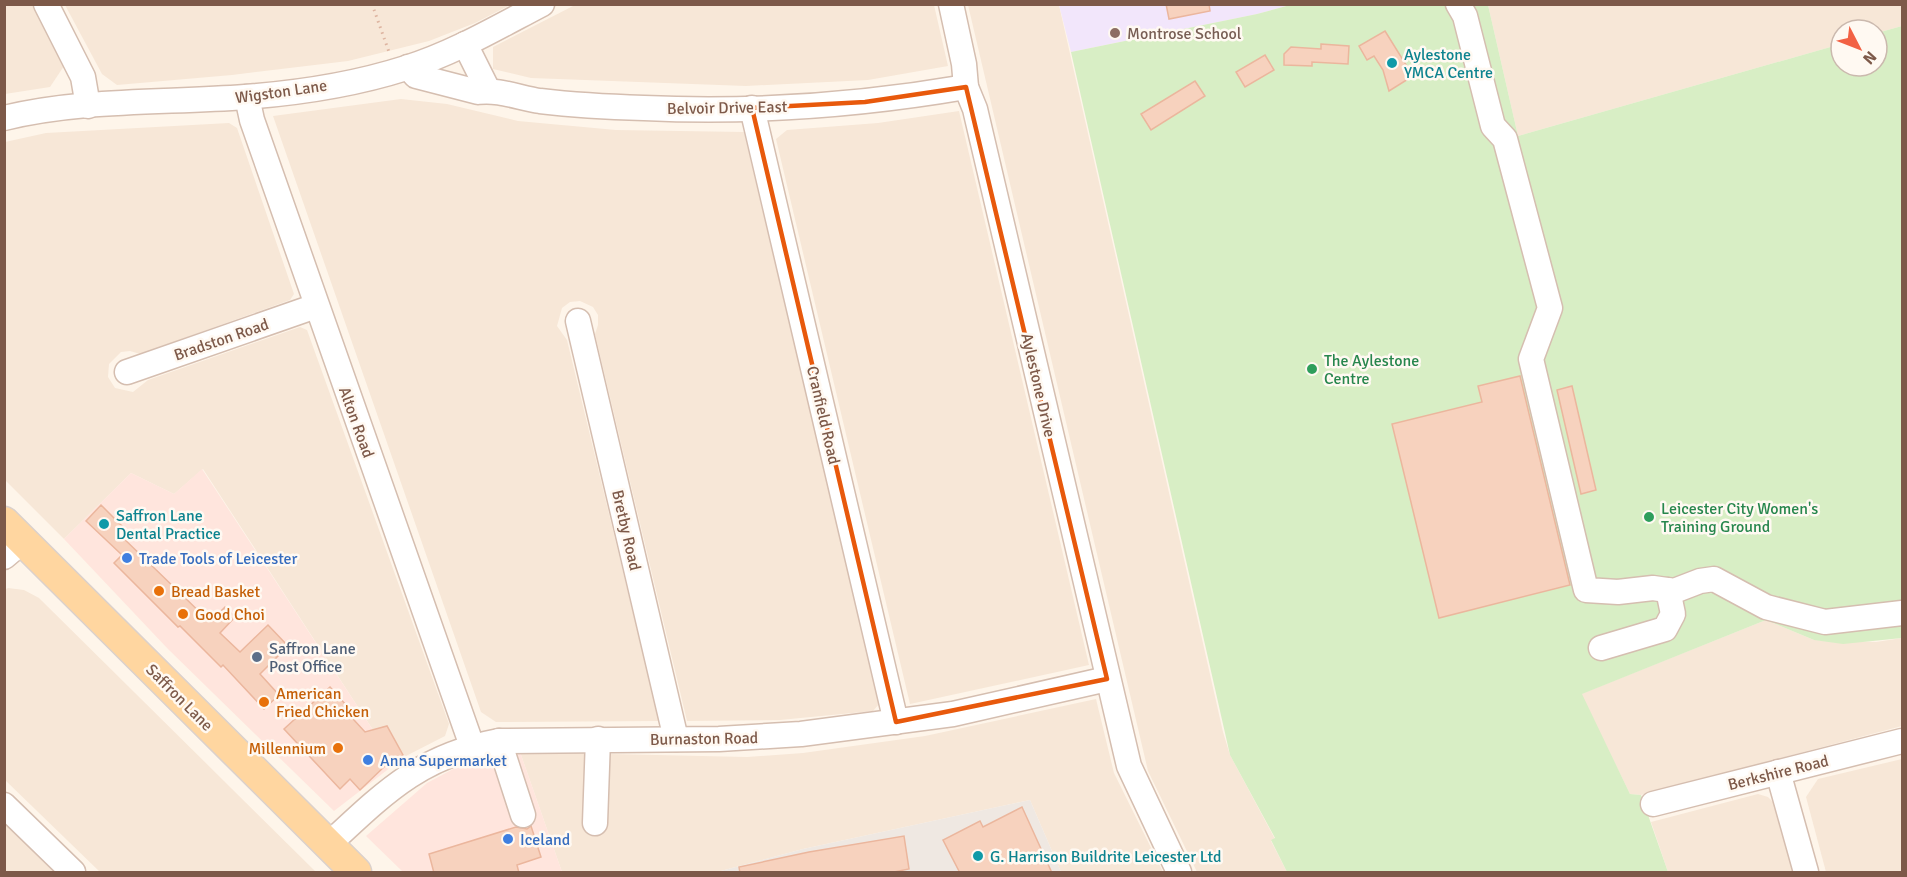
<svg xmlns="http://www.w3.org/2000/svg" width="1907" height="877" font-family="Signika,sans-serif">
  <rect width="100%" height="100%" fill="#fef5ea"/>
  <g fill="#f7e7d7">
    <polygon points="5,5 32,5 64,66 50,87 5,94"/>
    <polygon points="65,5 510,5 475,23 429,41 348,61 232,75 117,85 102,74"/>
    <polygon points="575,5 934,5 948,66 868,80 746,86 531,78 493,69 493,47"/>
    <polygon points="968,5 1059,5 1223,732 1230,755 1275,839 1271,841 1287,872 1197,872 1148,771"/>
    <polygon points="1488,5 1902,5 1902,26 1877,33 1877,30 1841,30 1841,44 1518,136"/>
    <polygon points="401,99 447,104 518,121 616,130 744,132 879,704 873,711 780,720 687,721 595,334 598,325 598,315 593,307 580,301 570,302 562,308 557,326 567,340 659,721 496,722 481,712 273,116"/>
    <polygon points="959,111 1089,665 910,704 776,139 787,130 878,123"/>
    <polygon points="229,123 237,128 294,294 290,300 140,354 130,351 121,352 109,364 108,377 115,388 133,392 148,380 300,327 307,330 449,724 445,736 404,757 387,726 373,730 203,469 174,494 131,473 64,539 5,480 5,142 46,133"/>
    <polygon points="8,588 24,590 39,598 316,872 100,872 5,780 4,590"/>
    <polygon points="1766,620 1814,640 1876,642 1902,638 1902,726 1641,795 1630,794 1581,694"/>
    <polygon points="1096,699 1114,773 1163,872 1061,872 1030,800 803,849 717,872 562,872 520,752 747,757 803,753 925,736"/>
    <polygon points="1902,759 1902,872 1826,872 1806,797 1818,779"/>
    <polygon points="1758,794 1768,797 1775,804 1793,872 1668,872 1651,822"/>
    <polygon points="5,822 56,872 5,872"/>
  </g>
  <g fill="#ffe5dd">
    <polygon points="202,469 373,730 387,726 404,757 334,811 168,649 64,539 131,473 174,494"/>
    <polygon points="520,752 562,872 403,872 366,836 427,783 457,767 484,758"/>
  </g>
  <polygon fill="#efe8e2" points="1030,800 1061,872 717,872 803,849"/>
  <polygon fill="#f2e6fb" points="1059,5 1290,5 1257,14 1071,52"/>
  <polygon fill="#d8eec5" points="1290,5 1488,5 1518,136 1841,44 1841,66 1877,66 1877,33 1902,26 1902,638 1843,644 1814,640 1766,620 1582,694 1630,794 1641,795 1668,872 1287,872 1271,840 1275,838 1230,755 1071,52 1257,14"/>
  <g fill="#f7d2be" stroke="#ebb69d" stroke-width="1.5">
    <polygon points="1166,4 1209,4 1210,11 1169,19"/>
    <polygon points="1385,31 1413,76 1389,91 1383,70 1374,56 1367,60 1359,46"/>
    <polygon points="1321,44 1349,46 1348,64 1312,62 1312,66 1284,65 1284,54 1291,47 1321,49"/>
    <polygon points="1265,55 1274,70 1245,87 1236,72"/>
    <polygon points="1195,81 1205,96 1151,130 1141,114"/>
    <polygon points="1520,376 1570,585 1439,618 1392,424 1482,402 1478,386"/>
    <polygon points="1572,386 1596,490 1581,494 1557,390"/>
    <polygon points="101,505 123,527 118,533 210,622 225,607 235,617 220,633 240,652 268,625 288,646 260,674 279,695 264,709 223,665 221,667 180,626 178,627 114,563 122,555 86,521"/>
    <polygon points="330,687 346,705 343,708 365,732 387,726 403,755 386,765 360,790 350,779 340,789 284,729"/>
    <polygon points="1022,807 1052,873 960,873 943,840 980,821 983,827"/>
    <polygon points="531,826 541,857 517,865 519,873 434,873 429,854 516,827 527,829"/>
    <polygon points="904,836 909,869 889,873 740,873 739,867 809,852"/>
  </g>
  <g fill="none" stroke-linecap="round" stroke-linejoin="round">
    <g stroke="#d5beb0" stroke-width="27">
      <g id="minor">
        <polyline points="46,4 83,77 88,106"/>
        <polyline points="951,4 964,64 966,87 975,109 1129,766 1179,872"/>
        <polyline points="1458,4 1465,16 1493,126 1505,139 1550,308 1531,359 1586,590 1618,592 1653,588 1674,591 1700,581 1714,579 1766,607 1825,622 1902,613"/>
        <polyline points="465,44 488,90"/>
        <path d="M408,67l8,9 62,16c20,-3 42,6 62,9 34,4 70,6 104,7 107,5 217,-3 322,-21"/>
        <polyline points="247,97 252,120 472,746"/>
        <polyline points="752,108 896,722"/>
        <path d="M4,118c78,-19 161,-15 241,-21 53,-4 111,-13 161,-29 48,-15 92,-41 136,-64"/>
        <polyline points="578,321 676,739"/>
        <polyline points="127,372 316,306"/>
        <polyline points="4,557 23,541"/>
        <polyline points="1601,648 1665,629 1673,614 1668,590"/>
        <polyline points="499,741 523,815"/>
        <polyline points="1778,772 1806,872"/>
        <polyline points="1653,804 1902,741"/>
        <polyline points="4,805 73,872"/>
        <polyline points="595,823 598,739"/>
        <path d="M328,845c57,-53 92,-89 171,-104l220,-2 82,-5 152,-20 154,-35"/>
      </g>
    </g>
    <g stroke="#dbd1cc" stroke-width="33">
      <polyline id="major" points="4,522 356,872"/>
    </g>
    <polyline stroke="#ddb4a0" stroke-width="3" stroke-dasharray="1.5 4.5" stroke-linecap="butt" points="372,4 389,52"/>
    <use href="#minor" stroke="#fff" stroke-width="24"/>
    <use href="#major" stroke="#ffd6a0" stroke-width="30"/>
  </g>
  <path fill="none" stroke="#e8590c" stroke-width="4.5" stroke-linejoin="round" d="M966,87l141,592 -211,43 -144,-614 113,-6z"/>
  <circle fill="#8d6e63" stroke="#fff9f2" stroke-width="2" cx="1115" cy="33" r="6"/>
  <g fill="#0f9aa8" stroke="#fff9f2" stroke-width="2">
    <circle cx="1392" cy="63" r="6"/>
    <circle cx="104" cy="524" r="6"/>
    <circle cx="978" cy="856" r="6"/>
  </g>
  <g fill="#2e9e5b" stroke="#fff9f2" stroke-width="2">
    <circle cx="1312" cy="369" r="6"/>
    <circle cx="1649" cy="517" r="6"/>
  </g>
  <g fill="#3f7fe0" stroke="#fff9f2" stroke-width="2">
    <circle cx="127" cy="558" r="6"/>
    <circle cx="368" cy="760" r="6"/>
    <circle cx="508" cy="839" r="6"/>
  </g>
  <g fill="#e8710a" stroke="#fff9f2" stroke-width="2">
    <circle cx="159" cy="591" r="6"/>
    <circle cx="183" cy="614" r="6"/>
    <circle cx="264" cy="702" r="6"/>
    <circle cx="338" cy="748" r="6"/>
  </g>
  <circle fill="#5c6f8a" stroke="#fff9f2" stroke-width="2" cx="257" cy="657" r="6"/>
  <g text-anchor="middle" stroke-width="5" stroke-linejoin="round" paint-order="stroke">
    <g font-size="16" fill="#785e54" stroke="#fff9f2" text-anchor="start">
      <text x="1127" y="39">Montrose School</text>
    </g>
    <g font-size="16" fill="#0d838f" stroke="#fff9f2" text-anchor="start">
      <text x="1404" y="60">Aylestone<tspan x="1404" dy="18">YMCA Centre</tspan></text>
      <text x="116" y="521">Saffron Lane<tspan x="116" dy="18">Dental Practice</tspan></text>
      <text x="990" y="862">G. Harrison Buildrite Leicester Ltd</text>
    </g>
    <g font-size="16" fill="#7d5949" stroke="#fff9f2">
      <text transform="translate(281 91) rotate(-8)" y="6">Wigston Lane</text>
      <text transform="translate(727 107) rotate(-1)" y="6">Belvoir Drive East</text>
      <text transform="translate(221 339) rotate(-19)" y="6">Bradston Road</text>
      <text transform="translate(1039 385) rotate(77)" y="6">Aylestone Drive</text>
      <text transform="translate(824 415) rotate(77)" y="6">Cranfield Road</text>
      <text transform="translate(357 422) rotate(70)" y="6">Alton Road</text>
      <text transform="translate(627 530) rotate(77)" y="6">Bretby Road</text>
      <text transform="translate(180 697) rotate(45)" y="6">Saffron Lane</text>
      <text transform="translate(704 738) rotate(-1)" y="6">Burnaston Road</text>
      <text transform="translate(1778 772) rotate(-14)" y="6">Berkshire Road</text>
    </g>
    <g font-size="16" fill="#27864d" stroke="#fff9f2" text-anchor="start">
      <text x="1324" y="366">The Aylestone<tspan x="1324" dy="18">Centre</tspan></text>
      <text x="1661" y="514">Leicester City Women's<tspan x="1661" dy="18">Training Ground</tspan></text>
    </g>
    <g font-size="16" fill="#366cbe" stroke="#fff9f2" text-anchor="start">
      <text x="139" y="564">Trade Tools of Leicester</text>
      <text x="380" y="766">Anna Supermarket</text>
      <text x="520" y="845">Iceland</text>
    </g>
    <g font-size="16" fill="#c56008" stroke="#fff9f2" text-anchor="start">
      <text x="171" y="597">Bread Basket</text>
      <text x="195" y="620">Good Choi</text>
      <text x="276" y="699">American<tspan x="276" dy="18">Fried Chicken</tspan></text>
      <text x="326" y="754" text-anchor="end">Millennium</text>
    </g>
    <g font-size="16" fill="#4e5e75" stroke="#fff9f2" text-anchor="start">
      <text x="269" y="654">Saffron Lane<tspan x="269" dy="18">Post Office</tspan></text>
    </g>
  </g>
  <rect width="1907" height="877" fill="none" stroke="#7d5949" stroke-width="12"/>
  <g transform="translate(1859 48) rotate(132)"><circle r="28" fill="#fff9f2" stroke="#cbb9ae" stroke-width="1.5"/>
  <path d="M0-4.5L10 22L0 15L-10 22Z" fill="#f26144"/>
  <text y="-9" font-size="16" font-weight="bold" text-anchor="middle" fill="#7d5949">N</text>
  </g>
</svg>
